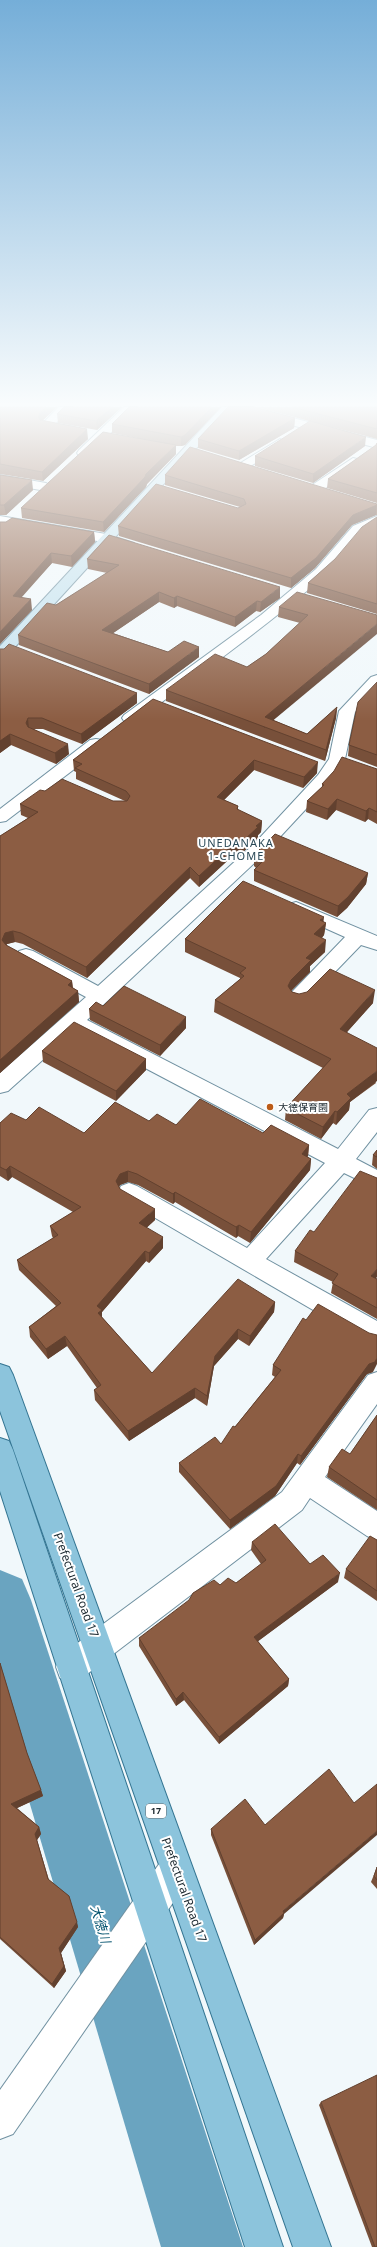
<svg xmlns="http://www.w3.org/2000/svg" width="377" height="2247" font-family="'Noto Sans','Noto Sans JP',sans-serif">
  <rect width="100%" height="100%" fill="#f1f8fb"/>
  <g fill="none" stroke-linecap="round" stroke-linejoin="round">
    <polygon fill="#6aa4c0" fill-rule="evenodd" points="0,1570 22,1579 31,1600 243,2247 161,2247 0,1703"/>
    <g stroke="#7091a1" stroke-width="2">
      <g id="minor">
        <polygon points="59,407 72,407 55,424 75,427 77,430 75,433 46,430 40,426"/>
        <polygon points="124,407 137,407 87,456 79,456 77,453 79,450"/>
        <polygon points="233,407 251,407 377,440 377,448 235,410"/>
        <polygon points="280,439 286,443 284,446 244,470 236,470 234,467"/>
        <polygon points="353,458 357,459 359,462 357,465 319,493 309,493 307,490 309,487"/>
        <polygon points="0,475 46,483 52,487 46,491 0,483"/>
        <polygon points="0,516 106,534 134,543 136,546 129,550 103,542 0,524"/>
        <path d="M377,516v9c-28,14 -39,40 -63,60 -57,48 -118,92 -178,136h-12l-2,-3 2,-3 137,-100 55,-46 37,-43z"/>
        <polygon points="377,675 377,689 355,712 345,759 332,781 265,853 87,1020 338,1149 369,1110 377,1108 377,1132 356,1159 377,1170 377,1189 344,1173 266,1259 377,1321 377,1345 368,1342 121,1198 118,1192 121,1186 129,1183 137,1186 247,1248 325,1163 75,1031 8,1091 0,1093 0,1073 86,997 19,961 16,956 19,951 26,949 33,951 98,986 253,845 318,775 329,759 339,711 371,677"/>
        <polygon points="96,739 102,740 104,744 102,748 6,821 0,822 0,809 90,740"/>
        <polygon points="296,902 377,936 377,950 361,945 305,1003 298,1005 291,1003 288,998 291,993 345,937 289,912 287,908 289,904"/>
        <polygon points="377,1372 377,1404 325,1477 377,1511 377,1540 367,1536 310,1498 302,1510 82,1678 71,1682 60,1678 56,1667 60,1656 282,1492 368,1375"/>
        <polygon points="176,1853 188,1857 192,1869 188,1881 13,2134 0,2139 0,2090 164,1857"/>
      </g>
    </g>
    <g stroke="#7091a1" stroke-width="2">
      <polygon id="secondary" points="222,407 234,407 5,658 0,660 0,646"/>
    </g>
    <g stroke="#337491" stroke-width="2">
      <g id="primary">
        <polygon points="0,1364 9,1367 13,1375 331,2247 293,2247 0,1411"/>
        <polygon points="0,1438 9,1441 13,1450 283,2247 245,2247 0,1491"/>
      </g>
    </g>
    <use href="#minor" fill="#fff" fill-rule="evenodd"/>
    <use href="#secondary" fill="#c5e2ee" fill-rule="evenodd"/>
    <use href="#primary" fill="#8cc4dc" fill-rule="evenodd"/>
  </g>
  <g fill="#78503a">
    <polygon points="0,407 57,407 42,421 88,439 43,481 0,474"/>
    <polygon points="64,407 122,407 97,430 58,423 57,414"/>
    <polygon points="129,407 221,407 185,445 181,446 176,446 176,454 147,484 146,487 104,532 22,518 21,508 137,438 112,433 112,424"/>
    <polygon points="256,407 377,407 377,439"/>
    <polygon points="295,418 294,428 239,460 198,448 198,439"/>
    <polygon points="377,443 377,503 327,488 328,479 376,445"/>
    <polygon points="365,446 313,483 255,466 255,456"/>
    <polygon points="0,475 33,490 6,515 0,515"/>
    <polygon points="165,475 377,504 377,515 376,515 352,525 315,568 291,588 119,536 118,526 238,508 240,507 165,485"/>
    <polygon points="377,517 377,614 307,593 308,583 335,559"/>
    <polygon points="0,522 94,532 95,542 72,567 52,563 21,597 32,610 0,644"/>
    <polygon points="109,535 280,598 260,612 256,611 235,627 177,606 174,608 159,602 113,633 168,652 199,657 149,694 19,645 18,635 56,605 107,573 88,569 87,559"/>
    <polygon points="279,607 377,615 273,720 307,734 337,707 336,718 325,761 166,701 166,690 247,667 266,654 300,623 278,617"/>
    <polygon points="0,649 137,693 137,703 82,744 43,729 34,729 69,754 56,764 11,745 0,753"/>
    <polygon points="377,682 377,767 348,756 349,745"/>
    <polygon points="153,699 317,773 303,788 254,770 224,800 238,806 238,810 262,821 261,832 258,835 258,838 242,853 239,850 199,887 190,878 87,978 23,944 15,942 7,944 6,945 72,981 73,988 78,991 79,1002 0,1073 0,836 28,818 21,815 20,804 45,791 113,801 125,801 76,779 76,772 74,771 73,760"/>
    <polygon points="377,769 377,824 368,819 365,822 336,810 327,820 306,812 307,801 322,787 322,784"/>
    <polygon points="254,855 368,873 366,884 347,908 337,917 254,881 254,870 256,868 254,866"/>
    <polygon points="323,922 326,923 324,935 322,938 325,952 310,966 310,972 291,991 292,992 299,994 373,1003 347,1032 376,1083 350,1102 349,1110 336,1125 333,1123 321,1139 285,1120 286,1108 323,1068 214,1012 215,1000 240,979 240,978 185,952 185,939"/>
    <polygon points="103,1006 186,1028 160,1056 90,1020 89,1009"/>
    <polygon points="42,1051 146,1059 146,1070 116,1101 43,1062"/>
    <polygon points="26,1120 84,1133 149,1121 176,1125 263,1133 309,1145 308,1156 307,1157 311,1159 310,1170 250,1243 238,1236 236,1238 175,1202 173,1204 138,1185 128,1182 120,1185 119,1187 120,1189 155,1220 146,1228 163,1248 149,1263 146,1261 102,1312 102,1317 152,1373 275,1302 274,1312 249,1346 238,1339 214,1366 207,1406 195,1398 129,1441 95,1400 94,1390 97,1388 67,1346 48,1359 30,1337 29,1327 56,1306 19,1270 17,1260 53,1238 52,1236 50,1226 73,1212 12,1177 8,1181 0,1176 0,1123"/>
    <polygon points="377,1150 377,1169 372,1165 373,1155"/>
    <polygon points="314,1232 377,1279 377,1319 331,1293 333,1282 294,1262 295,1251"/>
    <polygon points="306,1320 369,1333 373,1372 367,1374 300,1465 297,1463 275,1496 230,1529 179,1472 179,1463 221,1444 275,1377 272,1375 273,1365"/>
    <polygon points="377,1415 377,1510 327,1477 329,1467 350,1454"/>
    <polygon points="377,1540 377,1601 344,1578 346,1569"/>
    <polygon points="252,1542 310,1564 338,1582 258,1641 289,1679 288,1686 219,1744 184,1700 176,1706 139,1646 139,1638 220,1585 236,1583 261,1564 251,1550"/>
    <polygon points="0,1663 27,1753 41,1790 43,1796 17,1808 39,1827 41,1834 37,1840 49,1880 69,1896 78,1927 61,1953 66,1971 54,1988 0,1939"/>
    <polygon points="211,1829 284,1914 283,1918 254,1945 211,1835"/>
    <polygon points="377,1867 377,1889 371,1882"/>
    <polygon points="321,2102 377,2247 372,2247 319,2105"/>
  </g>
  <g fill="#62412f">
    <polygon points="46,407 57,407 41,422 38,417 40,413"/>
    <polygon points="112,407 122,407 97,430 96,421"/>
    <polygon points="212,407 221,407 185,445 181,446 181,437"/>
    <polygon points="295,418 294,428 239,460 239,451"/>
    <polygon points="87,429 88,439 43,481 42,472"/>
    <polygon points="366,437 365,446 313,483 313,474"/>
    <polygon points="176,445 176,454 147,484 146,487 104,532 103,522 146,474"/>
    <polygon points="32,480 33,490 6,515 4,505"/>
    <polygon points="377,505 376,515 352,525 315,568 291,588 291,578 353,515"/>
    <polygon points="94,532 95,542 72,567 71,556"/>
    <polygon points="51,553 52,563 14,606 13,596"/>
    <polygon points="280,587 280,598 260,612 261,602"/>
    <polygon points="159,592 159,602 103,640 102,630"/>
    <polygon points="177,596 177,606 174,608 174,598"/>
    <polygon points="31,599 32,610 0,644 0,632"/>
    <polygon points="257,601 256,611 235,627 235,617"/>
    <polygon points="377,624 377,634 264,728 265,717"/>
    <polygon points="199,647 199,657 149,694 149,684"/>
    <polygon points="137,693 137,703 82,744 81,734"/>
    <polygon points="337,707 336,718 325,761 326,750"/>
    <polygon points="28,718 29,729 26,723"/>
    <polygon points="10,734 11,745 0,753 0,741"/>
    <polygon points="68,744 69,754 56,764 55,753"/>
    <polygon points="254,760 254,770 216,808 217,797"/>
    <polygon points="318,762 317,773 303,788 304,777"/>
    <polygon points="337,799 336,810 327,820 328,809"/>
    <polygon points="369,808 368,819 365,822 366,811"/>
    <polygon points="262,821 261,832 258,835 258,838 242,853 242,842 256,826"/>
    <polygon points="239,839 239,850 199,887 199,876"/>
    <polygon points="190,867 190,878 87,978 86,967"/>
    <polygon points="368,873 366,884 347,908 337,917 338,906"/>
    <polygon points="324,917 323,926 326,923 324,935 313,947 314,934 320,920"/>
    <polygon points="13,931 15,942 7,944 4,951 2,940 5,933"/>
    <polygon points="326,940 325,952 310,966 310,972 290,992 288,986 291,980 306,958"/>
    <polygon points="72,981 73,992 68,985"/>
    <polygon points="375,990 373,1003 339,1041 340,1029"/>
    <polygon points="78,991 79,1002 0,1073 0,1060"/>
    <polygon points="186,1017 186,1028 160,1056 160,1045"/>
    <polygon points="146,1059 146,1070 116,1101 116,1091"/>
    <polygon points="377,1071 377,1081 350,1102 349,1110 336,1125 337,1112 347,1094"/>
    <polygon points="335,1111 333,1123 321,1139 323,1127"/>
    <polygon points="309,1145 308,1156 301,1165 302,1154"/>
    <polygon points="311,1159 310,1170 250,1243 251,1232"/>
    <polygon points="10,1166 12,1177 8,1181 6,1170"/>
    <polygon points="128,1171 128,1182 120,1185 117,1191 116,1181 120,1174"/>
    <polygon points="175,1192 175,1202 173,1204 173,1194"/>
    <polygon points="155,1209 155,1220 140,1234 139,1223"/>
    <polygon points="239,1225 238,1236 236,1238 236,1227"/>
    <polygon points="163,1237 163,1248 149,1263 149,1253"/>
    <polygon points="145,1251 146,1261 102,1312 102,1321 99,1323 97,1306"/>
    <polygon points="377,1269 377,1277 370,1286 371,1276"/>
    <polygon points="275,1302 274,1312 249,1346 250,1336"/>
    <polygon points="238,1329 238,1339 214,1366 207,1406 207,1396 215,1356"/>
    <polygon points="65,1336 67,1346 48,1359 46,1349"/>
    <polygon points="377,1358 377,1364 373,1372 367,1374 300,1465 301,1456 369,1364"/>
    <polygon points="195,1388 195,1398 129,1441 128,1431"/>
    <polygon points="298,1454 297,1463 275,1496 230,1529 230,1520"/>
    <polygon points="340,1573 338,1582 253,1645 254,1637"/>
    <polygon points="289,1679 288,1686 219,1744 219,1737"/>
    <polygon points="183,1692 184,1700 176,1706 176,1699"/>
    <polygon points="41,1790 43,1796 13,1810 11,1804"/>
    <polygon points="39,1827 41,1834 37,1840 35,1834"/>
    <polygon points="377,1831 377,1835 284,1914 283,1918 254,1945 255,1940 283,1911"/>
    <polygon points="77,1922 78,1927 61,1953 66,1971 54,1988 52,1984 59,1948"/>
  </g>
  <g fill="#8c5d43" stroke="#62412f">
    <polygon points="0,407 46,407 40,413 38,417 40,420 87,429 42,472 0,464"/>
    <polygon points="64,407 112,407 96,421 57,414"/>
    <polygon points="129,407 212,407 185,435 181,437 112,424"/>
    <polygon points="228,407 254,407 295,418 239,451 198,439"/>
    <polygon points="292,407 377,407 377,429"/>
    <polygon points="310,421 366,437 313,474 255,456"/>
    <polygon points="103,432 176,445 146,474 145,477 103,522 21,508"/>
    <polygon points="377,443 377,493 328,479 376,445"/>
    <polygon points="190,447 377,504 377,505 353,515 316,558 291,578 118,526 156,484 238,508 246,504 244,499 165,475"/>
    <polygon points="0,475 32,480 4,505 0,505"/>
    <polygon points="377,517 377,604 308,583 335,559 362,527"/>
    <polygon points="12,518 94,532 71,556 51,553 13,596 31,599 0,632 0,522 6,522"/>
    <polygon points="109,535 280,587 261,602 257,601 235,617 177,596 174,598 159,592 102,630 168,652 184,641 199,647 149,684 18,635 47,603 56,605 119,565 87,559"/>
    <polygon points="297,592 377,615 377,624 265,717 307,734 337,707 326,750 166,690 215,654 247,667 266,654 308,615 279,607"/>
    <polygon points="9,644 137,693 81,734 42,718 28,718 26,723 28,727 68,744 55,753 10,734 0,741 0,649 4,649"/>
    <polygon points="377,682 377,755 349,745 358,702"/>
    <polygon points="153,699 318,762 304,777 254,760 217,797 238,806 237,809 262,821 256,826 258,827 242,842 239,839 199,876 190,867 86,967 21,933 13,931 5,933 2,940 6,945 72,981 68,985 78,991 0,1060 0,836 38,812 20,804 40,790 45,791 62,779 113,801 127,801 130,796 126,791 75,768 82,764 73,760"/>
    <polygon points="342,757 377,769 377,812 369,808 366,811 337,799 328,809 307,801 324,785 322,784 334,771"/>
    <polygon points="275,834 368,873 348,897 338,906 254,870 262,862 254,855"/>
    <polygon points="243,881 324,917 320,920 326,923 314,934 326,940 306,958 311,960 291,980 288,986 292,992 299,994 307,992 330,969 375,990 340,1029 377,1048 377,1071 347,1094 351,1098 337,1112 335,1111 323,1127 286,1108 331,1059 215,1000 244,976 240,973 246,968 185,939"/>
    <polygon points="124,986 186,1017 160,1045 89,1009 96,1002 103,1006"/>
    <polygon points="74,1022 146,1059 116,1091 42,1051"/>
    <polygon points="200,1099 263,1133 271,1125 309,1145 302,1154 311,1159 251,1232 239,1225 236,1227 175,1192 173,1194 137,1174 128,1171 120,1174 116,1181 120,1189 155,1209 139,1223 163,1237 149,1253 145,1251 97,1306 102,1310 98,1313 152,1373 238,1279 275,1302 250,1336 238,1329 215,1356 207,1396 195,1388 128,1431 94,1390 101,1385 65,1336 46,1349 29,1327 61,1303 17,1260 58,1235 50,1226 81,1207 10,1166 6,1170 0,1167 0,1123 11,1113 26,1120 39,1107 84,1133 115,1102 149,1121 157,1114 176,1125"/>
    <polygon points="377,1150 377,1157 373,1155"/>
    <polygon points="360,1171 377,1178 377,1269 371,1276 377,1279 377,1308 332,1283 338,1274 295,1251 310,1230 314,1232"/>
    <polygon points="318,1304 369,1333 377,1335 377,1358 375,1362 369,1364 301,1456 298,1454 276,1486 230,1520 179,1463 215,1437 221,1444 233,1426 235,1427 281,1370 273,1365 303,1318 306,1320"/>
    <polygon points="377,1415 377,1500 329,1467 342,1449 350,1454"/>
    <polygon points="275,1524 310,1564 323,1555 340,1573 254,1637 289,1679 219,1737 183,1692 176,1699 139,1638 189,1600 193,1593 214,1580 220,1585 228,1578 236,1583 266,1560 252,1542"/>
    <polygon points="370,1536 377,1540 377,1591 346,1569"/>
    <polygon points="0,1663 27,1753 41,1790 11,1804 39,1827 35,1834 48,1879 69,1896 77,1922 59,1948 64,1966 52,1984 0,1937"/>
    <polygon points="329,1769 354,1803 377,1784 377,1831 283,1911 284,1913 255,1940 211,1829 245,1799 265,1825"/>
    <polygon points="377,1867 377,1880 374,1876"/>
    <polygon points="377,2075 377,2247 375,2247 321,2102"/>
  </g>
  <linearGradient id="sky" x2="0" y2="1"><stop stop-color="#75aed8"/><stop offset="0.56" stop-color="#f9fcfd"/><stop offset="1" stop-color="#f9fcfd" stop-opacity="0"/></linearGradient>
  <rect width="377" height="721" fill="url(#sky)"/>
  <circle fill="#bb5b17" stroke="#fff" stroke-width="1.5" cx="270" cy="1107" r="4"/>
  <g text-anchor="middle" stroke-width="4" stroke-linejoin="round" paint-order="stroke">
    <rect fill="#fff" stroke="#60696e" stroke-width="1" x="146" y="1804" width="20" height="14" rx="3"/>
    <g font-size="9" font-weight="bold" fill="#1c2930">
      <text x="156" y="1814">17</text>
    </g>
    <g font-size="10" fill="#1c2930" stroke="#fff" text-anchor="start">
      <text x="278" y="1111">大徳保育園</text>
    </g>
    <g font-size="11" letter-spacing="1" fill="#294856" stroke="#fff">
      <text x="236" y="847">UNEDANAKA<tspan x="236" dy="13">1-CHOME</tspan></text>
    </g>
    <g font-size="12" fill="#1c2930" stroke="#fff">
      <text transform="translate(76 1585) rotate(70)" y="4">Prefectural Road 17</text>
      <text transform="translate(184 1890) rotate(70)" y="4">Prefectural Road 17</text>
    </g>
    <g font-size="13" font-style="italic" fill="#00516d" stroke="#fff">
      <text transform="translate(101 1924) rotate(73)" y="5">大徳川</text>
    </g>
  </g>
</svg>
